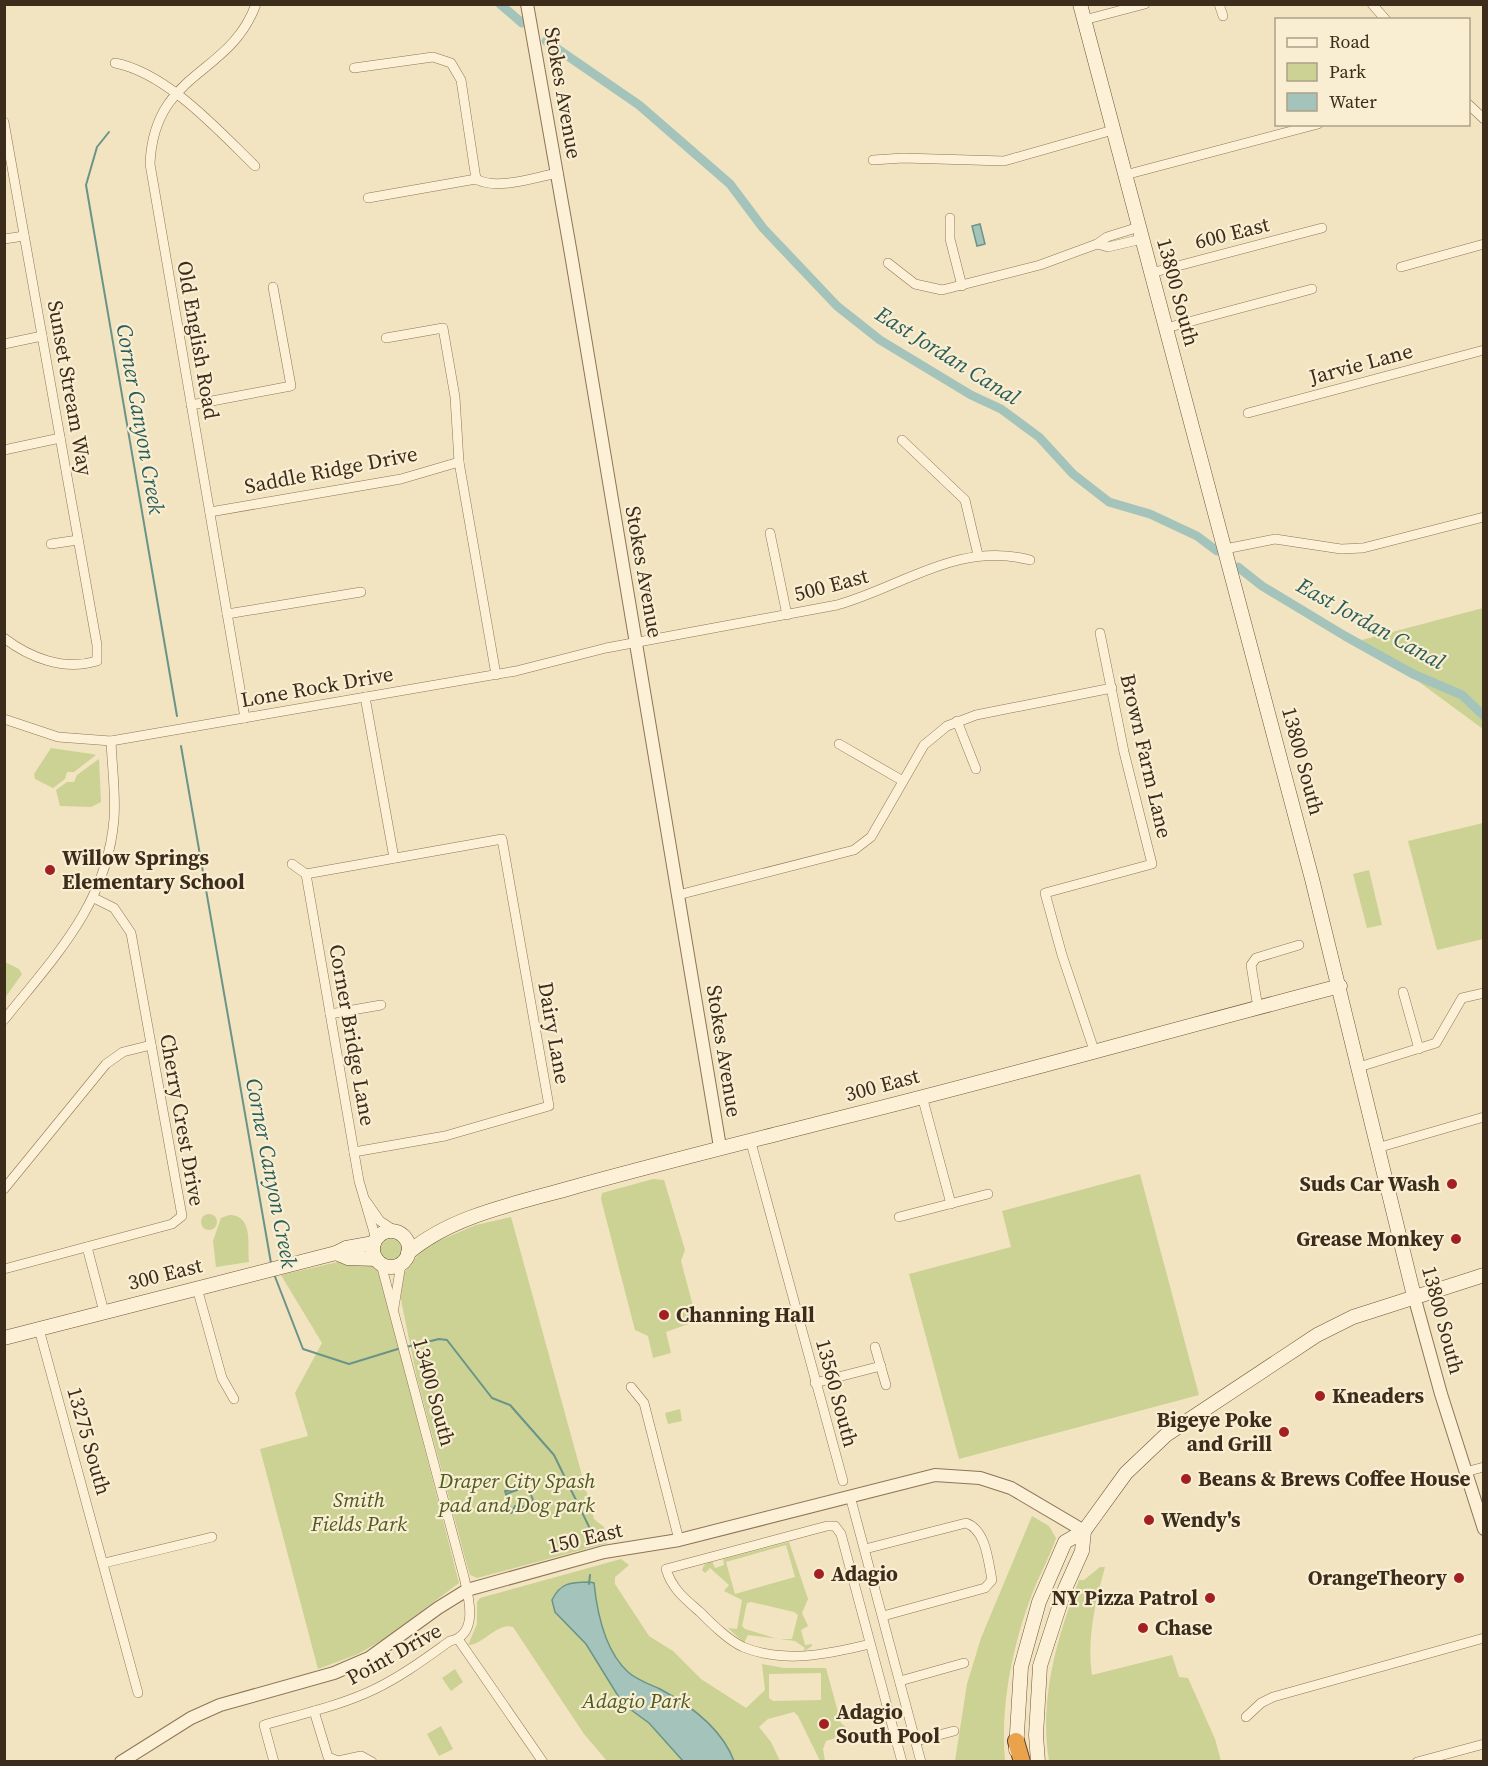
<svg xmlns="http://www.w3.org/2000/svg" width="1488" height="1766" font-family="'Source Serif 4',serif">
  <rect width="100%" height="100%" fill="#f2e4c1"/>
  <g fill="#cbd294" fill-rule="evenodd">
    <polygon points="1483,608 1483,729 1362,640"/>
    <polygon points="51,748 92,754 96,755 74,772 67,772 65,779 53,788 35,779 34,774"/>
    <polygon points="99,759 101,802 91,807 60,806 56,790 67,782 74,782 77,775"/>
    <polygon points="1483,823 1483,939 1437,950 1408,841"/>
    <polygon points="1369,870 1382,925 1367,928 1353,874"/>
    <polygon points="5,962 19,969 22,974 5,998"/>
    <polygon points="1140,1174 1199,1395 959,1459 909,1274 1011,1247 1002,1211"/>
    <polygon points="653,1179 664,1180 685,1250 681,1261 697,1321 666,1332 671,1353 653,1358 648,1336 635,1330 601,1199 602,1193"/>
    <circle cx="209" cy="1222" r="8"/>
    <path d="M229,1215c25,0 18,30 20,47l-33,5 -3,-26 8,-23z"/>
    <polygon points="511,1217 594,1519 604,1527 608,1543 477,1578 470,1575 468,1569 417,1378 400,1295 404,1273 424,1247 476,1225"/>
    <circle cx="391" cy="1250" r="11"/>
    <polygon points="342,1261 371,1263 379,1271 459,1583 384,1639 358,1654 318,1669 260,1449 308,1436 295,1393 322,1343 281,1275"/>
    <polygon points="680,1409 682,1421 668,1424 665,1413"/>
    <path d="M1032,1516l17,10 7,12c-6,18 -15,34 -22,51 -21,53 -34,115 -29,172h-50l12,-77 14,-46z"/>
    <path d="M789,1542l19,57 -6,14 6,13 -7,4 4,15 7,-1v2l-10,7 3,-5 -10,-7 -47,-6 -4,8 -16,-15 9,1 5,-29 -18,-9 5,-6 -19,-17 -5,5 -3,-3 2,-5 8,-4 3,7 9,-3 -1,-6zM786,1545l9,32 -60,17 -9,-32zM751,1602l43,10 4,3 -6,24h-14l-33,-10 -3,-3 5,-23z"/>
    <path d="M621,1559l8,6 -14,12v7l34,52 24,15 28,28 45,29 19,-18 -3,-26 22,4h42l15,55 11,10 -26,8 -3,8 2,12h-5l-22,-45 -4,-4 -26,7 -9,8 12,15 9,19h-173l-23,-27 -71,-107c-16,-5 -29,18 -45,18l9,-21v-22l3,-4zM821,1673v27l-48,1 -4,-3v-24z"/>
    <path d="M1100,1567h5c-10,36 -18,71 -13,108l80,-20 7,22 9,1 27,61 6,22h-172c-10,-63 8,-123 30,-181h5z"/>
    <polygon points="455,1669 463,1682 451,1691 442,1678"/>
    <polygon points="441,1726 453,1749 439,1756 427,1734"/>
  </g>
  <g fill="#a4c4bb" stroke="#6a9489" stroke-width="1.5">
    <polygon points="980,224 985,244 977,246 972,226"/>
    <path d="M589,1582l5,1c3,29 11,68 34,89 9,8 21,12 32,17 30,16 62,40 74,72h-51l-34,-38 -26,-19 -37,-60 -31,-32 -3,-12c8,-17 19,-18 37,-18z"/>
  </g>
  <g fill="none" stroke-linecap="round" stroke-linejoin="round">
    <g stroke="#6a9489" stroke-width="2">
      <polyline points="109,132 97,147 86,185 177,716"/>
      <polyline points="181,746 271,1263"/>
      <polyline points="274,1274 303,1349 349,1364 401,1348"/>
      <polyline points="406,1347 439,1339 447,1340 492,1398 510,1405 554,1455 595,1539"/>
      <polyline points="506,1494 517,1490"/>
      <polyline points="511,1509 505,1491 517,1490 524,1485"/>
      <polyline points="511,1512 521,1511 523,1508"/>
      <polyline points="511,1513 515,1506 529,1507 533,1500 528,1487"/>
      <polyline points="589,1584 590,1575"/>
    </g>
    <g stroke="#a4c4bb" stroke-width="9">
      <polyline points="500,4 522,23"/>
      <polyline points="546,41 639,105 730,184 763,228 837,306 880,340 971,395 1001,409 1039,437 1073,474 1109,502 1150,514 1197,536 1217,551"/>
      <polyline points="1238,567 1262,586 1345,636 1413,674 1462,695 1484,716"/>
    </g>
    <g stroke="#8e7457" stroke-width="10">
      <g id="minor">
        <polyline points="1219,4 1223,16"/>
        <polyline points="1372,4 1386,20"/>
        <polyline points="1084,20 1145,4"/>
        <path d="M115,63c52,10 103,67 140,103"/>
        <polyline points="354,68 433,57 451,63 461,80 476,179"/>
        <polyline points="1468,104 1484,119"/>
        <path d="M4,122l93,523v16c-33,10 -67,-3 -93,-23"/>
        <polyline points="873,160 903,158 1004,161 1113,130"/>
        <polyline points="1125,175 1318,124"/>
        <path d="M476,179c21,12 59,-2 82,-6"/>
        <polyline points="368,198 476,179"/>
        <polyline points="950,218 950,239 962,286"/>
        <polyline points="4,239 24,236"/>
        <polyline points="1097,244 1108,247 1142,239"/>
        <polyline points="888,263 915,284 942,290 1040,265 1097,244 1107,237 1139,227"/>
        <polyline points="1401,267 1484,244"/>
        <polyline points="1151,273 1322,228"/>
        <polyline points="1166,328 1312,289"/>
        <polyline points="386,338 443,328 455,397 459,462 496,675"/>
        <polyline points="4,344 42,336"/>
        <polyline points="191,405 291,386 273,287"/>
        <polyline points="1248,413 1484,350"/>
        <polyline points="902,440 965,500 978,555"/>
        <polyline points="4,450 60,438"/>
        <polyline points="210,512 401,479 459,462"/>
        <polyline points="770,533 787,615"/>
        <polyline points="51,544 78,540"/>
        <polyline points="1225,549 1275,539 1341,549 1363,548 1484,517"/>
        <polyline points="227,614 361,592"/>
        <polyline points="365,697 394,858"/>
        <path d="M245,718l-95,-554c4,-94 80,-87 106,-160"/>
        <path d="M4,719l54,18 53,4 405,-70 90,-23 231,-43c67,-19 121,-64 193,-45"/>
        <polyline points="957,721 976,769"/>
        <polyline points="839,744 903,781"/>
        <polyline points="292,864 306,874 359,1181 376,1239"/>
        <polyline points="306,874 502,839 549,1106 445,1136 354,1152"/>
        <polyline points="678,895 854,850 871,837 924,745 947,726 976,715 1112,688"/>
        <polyline points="1403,992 1419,1049"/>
        <polyline points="1258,1008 1251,965 1256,958 1299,945"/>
        <polyline points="330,1014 381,1005"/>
        <path d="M4,1020c51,-64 103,-116 110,-201 2,-25 -2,-52 -3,-78"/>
        <polyline points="1094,1050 1062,955 1045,893 1152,864 1124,752 1100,633"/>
        <polyline points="1359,1067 1436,1043 1462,998 1484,993"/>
        <polyline points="922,1096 951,1204"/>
        <polyline points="750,1139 843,1481"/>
        <polyline points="1377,1148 1484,1117"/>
        <polyline points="4,1189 106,1064 123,1052 151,1045"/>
        <polyline points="366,1201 380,1221 395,1231"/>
        <polyline points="899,1217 988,1194"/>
        <polyline points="87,1247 104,1312"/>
        <polyline points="4,1269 172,1224 182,1216 131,933 114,908 94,898"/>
        <polyline points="197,1288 222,1378 234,1399"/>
        <polyline points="394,1307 401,1264"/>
        <polyline points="39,1329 138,1693"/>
        <polyline points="875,1347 886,1385"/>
        <polyline points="815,1383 881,1366"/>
        <polyline points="631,1387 644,1403 679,1540"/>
        <polyline points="1465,1472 1484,1467"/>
        <polyline points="850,1496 921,1762"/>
        <path d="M865,1549l101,-26c20,7 22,37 26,57l-7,8 -102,28"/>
        <polyline points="104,1563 212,1537"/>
        <polyline points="458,1639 543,1762"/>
        <path d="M870,1644c-41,10 -86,20 -127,3 -15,-7 -31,-23 -43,-35 -15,-13 -28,-23 -34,-43l161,-43h8l6,8c20,76 40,152 61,228"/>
        <polyline points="900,1681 964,1663"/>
        <polyline points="314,1711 328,1757 338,1761 361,1756 372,1762"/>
        <polyline points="1246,1717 1261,1703 1273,1697 1484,1638"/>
        <polyline points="916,1741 954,1731"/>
        <path d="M274,1762l-10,-37c37,-11 76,-19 111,-36 27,-13 51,-31 75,-48 29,-6 19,-43 14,-64l-83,-313"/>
        <polyline points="1417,1762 1484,1744"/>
      </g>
    </g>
    <g stroke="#8e7457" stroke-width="14">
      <g id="tertiary">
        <polyline points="527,4 571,254 720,1147"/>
        <polyline points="1414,1296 1441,1394 1484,1529"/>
        <polyline points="121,1762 191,1718 220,1705 334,1673 369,1658 438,1608 467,1590 604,1552 679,1540 935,1475 980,1478 1011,1488 1084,1531"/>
      </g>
    </g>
    <g stroke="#70553a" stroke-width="15">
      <g id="secondary">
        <polyline points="1080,4 1312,879 1414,1296"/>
        <circle cx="391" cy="1249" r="18"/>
        <polyline points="336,1253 348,1258 376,1259"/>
        <path d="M408,1253c44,-38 111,-50 166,-66 90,-25 180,-47 270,-70 166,-41 330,-88 496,-131"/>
        <polyline points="4,1338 336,1253 346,1248 374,1243"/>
        <polyline points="1016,1750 1021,1667 1039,1602 1065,1542 1084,1531 1126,1473 1166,1435 1317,1335 1353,1317 1484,1275"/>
        <polyline points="1038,1762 1036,1735 1040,1666 1065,1589 1082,1551 1084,1531"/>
      </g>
    </g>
    <g stroke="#5b422b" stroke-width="18">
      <polyline id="motorway" points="1016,1741 1022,1762"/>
    </g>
    <use href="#minor" stroke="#fcf0d6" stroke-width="9"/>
    <use href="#tertiary" stroke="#fcf0d6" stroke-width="12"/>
    <use href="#secondary" stroke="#fcf0d6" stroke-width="14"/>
    <use href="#motorway" stroke="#eaa34a" stroke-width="16"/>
  </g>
  <g fill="#a32022" stroke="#f9eed2" stroke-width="2">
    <circle cx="50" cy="870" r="6"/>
    <circle cx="1452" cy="1184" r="6"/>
    <circle cx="1456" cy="1239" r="6"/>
    <circle cx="664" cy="1315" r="6"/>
    <circle cx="1320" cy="1396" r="6"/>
    <circle cx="1284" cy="1432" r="6"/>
    <circle cx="1186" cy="1479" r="6"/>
    <circle cx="1149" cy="1520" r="6"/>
    <circle cx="819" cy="1574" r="6"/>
    <circle cx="1459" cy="1578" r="6"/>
    <circle cx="1210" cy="1598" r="6"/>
    <circle cx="1143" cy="1628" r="6"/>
    <circle cx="824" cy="1724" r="6"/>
  </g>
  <g text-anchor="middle" stroke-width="4.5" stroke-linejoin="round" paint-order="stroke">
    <g font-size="21" fill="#3c2c1c" stroke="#f9eed2">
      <text transform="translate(563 93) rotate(80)" y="7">Stokes Avenue</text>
      <text transform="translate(1232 233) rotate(-14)" y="7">600 East</text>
      <text transform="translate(1178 292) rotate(75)" y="7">13800 South</text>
      <text transform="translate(198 340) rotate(80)" y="7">Old English Road</text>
      <text transform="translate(1361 364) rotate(-15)" y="7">Jarvie Lane</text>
      <text transform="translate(70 388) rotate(80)" y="7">Sunset Stream Way</text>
      <text transform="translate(331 470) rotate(-11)" y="7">Saddle Ridge Drive</text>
      <text transform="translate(644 572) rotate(80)" y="7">Stokes Avenue</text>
      <text transform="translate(831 585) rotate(-15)" y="7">500 East</text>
      <text transform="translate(317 687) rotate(-10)" y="7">Lone Rock Drive</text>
      <text transform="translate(1146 756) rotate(77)" y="7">Brown Farm Lane</text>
      <text transform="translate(1303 761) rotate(75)" y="7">13800 South</text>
      <text transform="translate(554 1033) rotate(80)" y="7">Dairy Lane</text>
      <text transform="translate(352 1035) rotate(80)" y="7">Corner Bridge Lane</text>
      <text transform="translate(724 1051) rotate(81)" y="7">Stokes Avenue</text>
      <text transform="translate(882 1085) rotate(-15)" y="7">300 East</text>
      <text transform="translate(182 1120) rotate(80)" y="7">Cherry Crest Drive</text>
      <text transform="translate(165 1274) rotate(-14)" y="7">300 East</text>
      <text transform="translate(1443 1320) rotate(75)" y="7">13800 South</text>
      <text transform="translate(434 1392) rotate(75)" y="7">13400 South</text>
      <text transform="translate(837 1393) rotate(75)" y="7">13560 South</text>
      <text transform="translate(89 1441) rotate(74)" y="7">13275 South</text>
      <text transform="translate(585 1538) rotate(-13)" y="7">150 East</text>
      <text transform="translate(394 1654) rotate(-29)" y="7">Point Drive</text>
    </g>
    <g font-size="21" font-weight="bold" fill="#3c2c1c" stroke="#f9eed2" text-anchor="start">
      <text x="62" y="865">Willow Springs<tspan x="62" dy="24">Elementary School</tspan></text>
      <text x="1440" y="1191" text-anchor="end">Suds Car Wash</text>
      <text x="1444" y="1246" text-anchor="end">Grease Monkey</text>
      <text x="676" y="1322">Channing Hall</text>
      <text x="1332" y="1403">Kneaders</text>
      <text x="1272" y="1427" text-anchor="end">Bigeye Poke<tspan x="1272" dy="24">and Grill</tspan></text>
      <text x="1198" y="1486">Beans &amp; Brews Coffee House</text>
      <text x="1161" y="1527">Wendy's</text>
      <text x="831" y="1581">Adagio</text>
      <text x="1447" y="1585" text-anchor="end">OrangeTheory</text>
      <text x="1198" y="1605" text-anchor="end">NY Pizza Patrol</text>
      <text x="1155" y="1635">Chase</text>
      <text x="836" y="1719">Adagio<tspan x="836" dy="24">South Pool</tspan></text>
    </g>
    <g font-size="21" font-style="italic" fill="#4c5b21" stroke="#f9eed2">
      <text x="517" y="1488">Draper City Spash<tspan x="517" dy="24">pad and Dog park</tspan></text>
      <text x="359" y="1507">Smith<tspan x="359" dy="24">Fields Park</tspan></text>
      <text x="636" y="1708">Adagio Park</text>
    </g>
    <g font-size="22" font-style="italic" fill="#2a5e5a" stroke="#f9eed2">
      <text transform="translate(948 355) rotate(32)" y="8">East Jordan Canal</text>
      <text transform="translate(141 419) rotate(80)" y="8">Corner Canyon Creek</text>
      <text transform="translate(1371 623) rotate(29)" y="8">East Jordan Canal</text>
      <text transform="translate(272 1173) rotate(79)" y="8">Corner Canyon Creek</text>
    </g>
  </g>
  <rect width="1488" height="1766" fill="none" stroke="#3c2c1c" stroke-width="12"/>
  <rect x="1275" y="18" width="195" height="108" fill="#f9eed2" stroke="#ada089" stroke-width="1.5"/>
  <rect x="1287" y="38" width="30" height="9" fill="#fcf0d6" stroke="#ada089" stroke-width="1.5"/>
  <text x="1329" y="48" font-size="18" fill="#3c2c1c">Road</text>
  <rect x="1287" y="63" width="30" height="18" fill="#cbd294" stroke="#ada089" stroke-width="1.5"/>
  <text x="1329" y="78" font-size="18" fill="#3c2c1c">Park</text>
  <rect x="1287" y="93" width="30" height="18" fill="#a4c4bb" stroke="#ada089" stroke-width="1.5"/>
  <text x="1329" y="108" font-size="18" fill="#3c2c1c">Water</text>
</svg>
